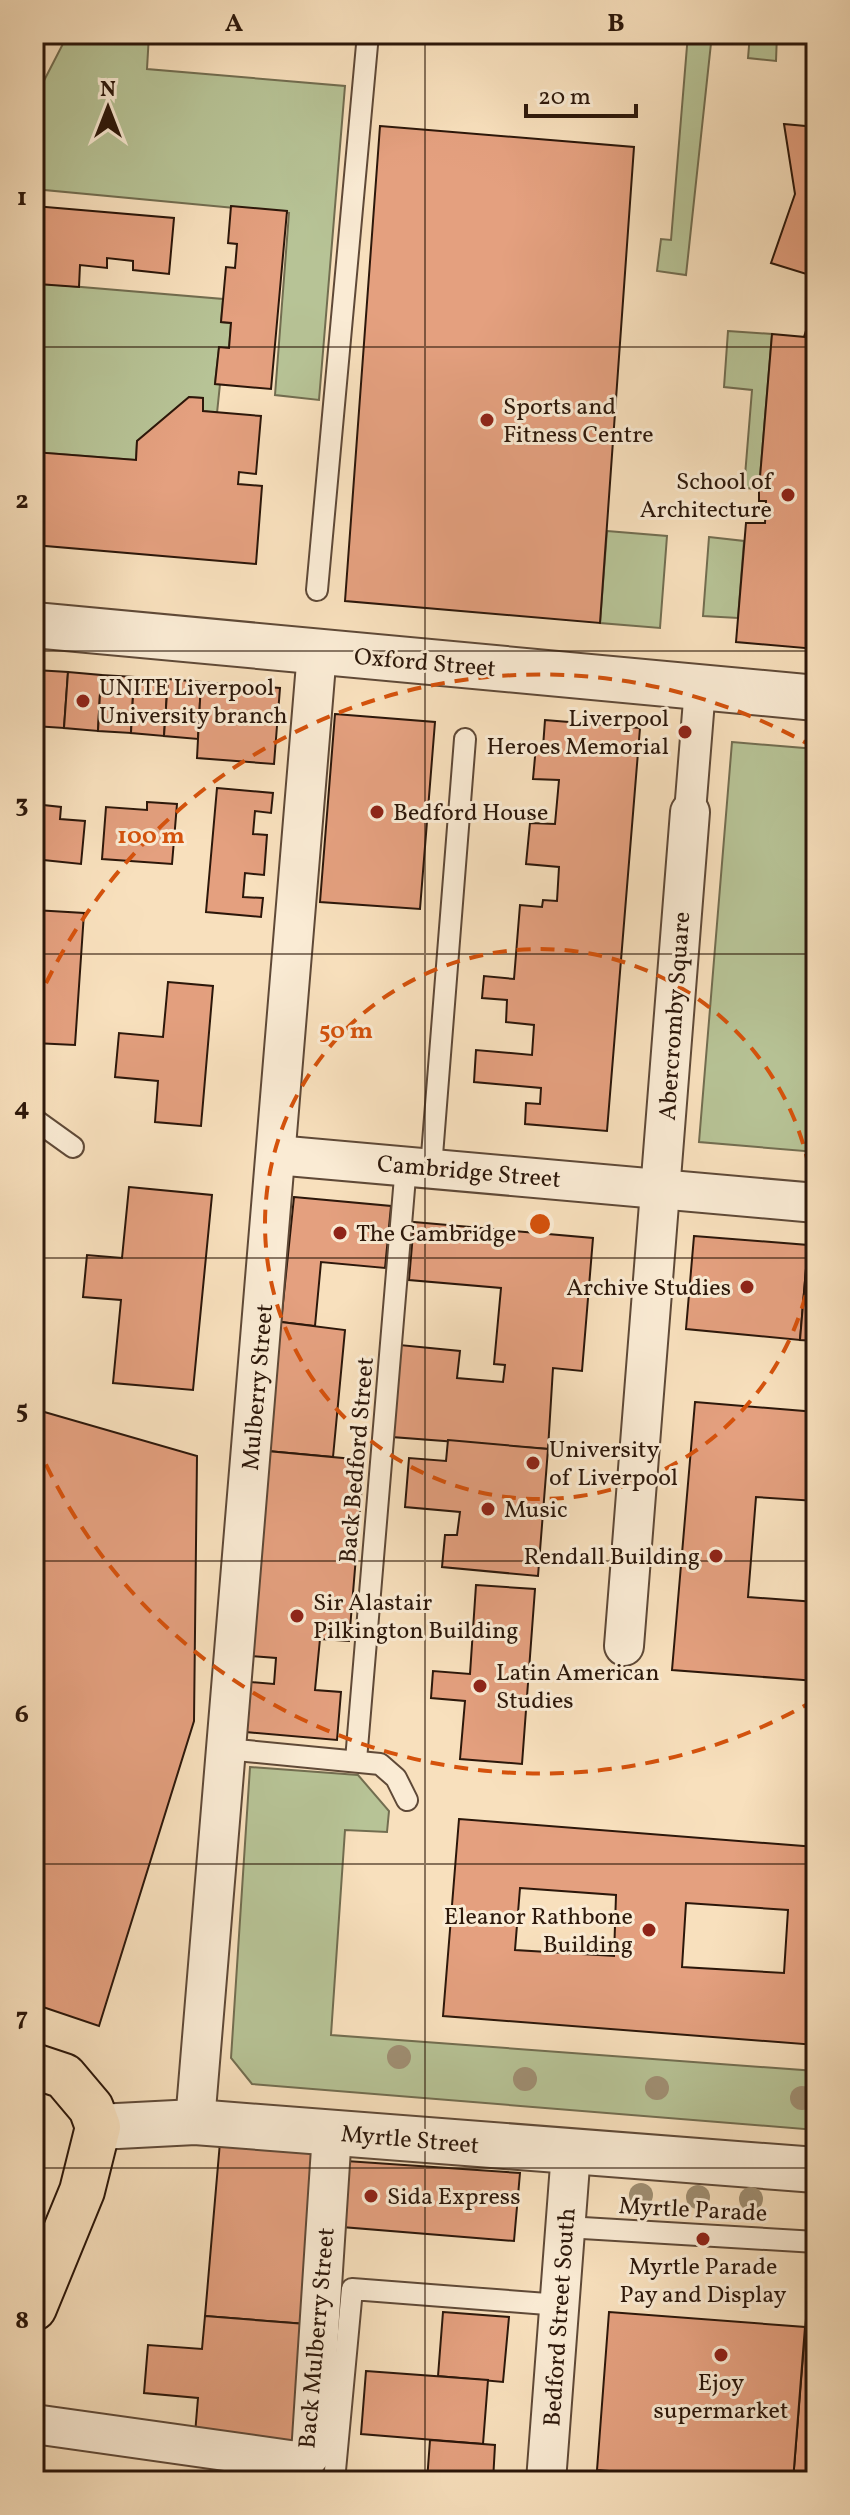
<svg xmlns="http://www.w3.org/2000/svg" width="850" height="2515" font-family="Vollkorn,serif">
  <rect width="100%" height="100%" fill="#f8e0bd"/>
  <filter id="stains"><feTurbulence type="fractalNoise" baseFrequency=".0025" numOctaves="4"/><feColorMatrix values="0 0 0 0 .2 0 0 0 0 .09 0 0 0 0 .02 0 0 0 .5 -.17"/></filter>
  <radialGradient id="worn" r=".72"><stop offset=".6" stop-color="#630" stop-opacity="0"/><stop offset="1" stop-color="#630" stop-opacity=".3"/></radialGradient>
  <g fill="#b7c396" stroke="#726d50" stroke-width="2">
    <polygon points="68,34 149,34 147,69 345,86 319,400 275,395 289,213 34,189 34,100"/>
    <polygon points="688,34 712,34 686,275 657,271 661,239 671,240"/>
    <polygon points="750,34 777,34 776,61 748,58"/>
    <polygon points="34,283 223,299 221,322 231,323 229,348 219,348 215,383 220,384 217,413 203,411 203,398 189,397 137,441 136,460 34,452"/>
    <polygon points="728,331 772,334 759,489 744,488 752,390 724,387"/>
    <polygon points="607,531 667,536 660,628 600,623"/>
    <polygon points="709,537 744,541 738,618 703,616"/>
    <polygon points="732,742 816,749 816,1152 699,1142"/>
    <polygon points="250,1767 358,1775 389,1811 387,1832 345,1830 331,2035 816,2071 816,2130 252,2084 231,2058"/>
  </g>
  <g fill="#e4a07f" stroke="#2c170a" stroke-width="2" fill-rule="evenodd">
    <polygon points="784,124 816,127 816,277 771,263 795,194"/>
    <polygon points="380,126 634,147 600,623 345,601"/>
    <polygon points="34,206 174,218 169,274 133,270 133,261 107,258 107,268 80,265 79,287 38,284 40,253 34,252"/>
    <polygon points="231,206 287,211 271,389 215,384 219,347 229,348 231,323 221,322 226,267 235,268 237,244 228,243"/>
    <polygon points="816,299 816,338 804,337 813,308"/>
    <polygon points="772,334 816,338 816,649 736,642 746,523 765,523 766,501 759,501 759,489"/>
    <polygon points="189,397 203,398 203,411 261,416 256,474 239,472 238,484 262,486 256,564 34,545 34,452 136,460 137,441"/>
    <polygon points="35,670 68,672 64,728 34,726"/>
    <polygon points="68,672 101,675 98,731 64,728"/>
    <polygon points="101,675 134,677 131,733 98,731"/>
    <polygon points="134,677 168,679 164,736 131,733"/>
    <polygon points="168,679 201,682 198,739 164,736"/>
    <polygon points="201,682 280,688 274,764 197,758"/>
    <polygon points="335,714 435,722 420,909 320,902"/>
    <polygon points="545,720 640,728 607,1131 525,1124 526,1103 540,1104 541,1088 474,1082 476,1050 532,1055 534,1025 506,1022 507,1000 482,998 484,976 514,979 520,905 542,907 543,900 557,901 559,867 526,864 530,823 555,824 559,780 533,779 536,746 543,747"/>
    <polygon points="217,788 273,793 271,813 255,811 253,834 267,835 264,875 245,873 243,897 263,898 261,917 206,912"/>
    <polygon points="147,802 177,804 172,864 102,859 106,807 147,810"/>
    <polygon points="34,804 61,807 60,819 85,821 81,864 34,859"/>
    <polygon points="34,910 84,913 75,1045 34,1043"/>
    <polygon points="168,982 213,986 201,1126 155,1122 158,1081 115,1077 119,1033 163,1037"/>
    <polygon points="129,1187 212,1195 193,1390 113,1383 121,1300 83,1297 87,1255 122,1258"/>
    <polygon points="294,1197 391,1206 385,1268 321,1262 315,1326 281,1322"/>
    <polygon points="414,1222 593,1238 582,1371 553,1368 548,1449 392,1437 400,1345 460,1351 457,1378 503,1382 505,1365 494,1364 501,1288 409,1280"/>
    <polygon points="694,1236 808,1245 800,1340 686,1329"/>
    <polygon points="808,1245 816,1246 816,1341 800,1340"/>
    <polygon points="281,1322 345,1330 333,1457 268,1451"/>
    <polygon points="695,1402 816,1412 816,1501 756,1497 748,1597 816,1602 816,1681 672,1670"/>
    <polygon points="34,1409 197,1456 194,1721 99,2026 34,2004"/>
    <polygon points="448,1440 548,1449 538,1576 442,1567 445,1535 457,1535 460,1512 405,1507 409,1458 446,1461"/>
    <polygon points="256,1450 364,1460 349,1641 320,1639 315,1690 341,1692 337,1740 246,1732 251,1682 274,1684 276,1658 239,1655"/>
    <polygon points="476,1585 535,1589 522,1764 460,1759 465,1701 431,1698 433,1671 470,1674"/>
    <path d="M459,1819l357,28v198l-373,-29zM520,1888l96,7 -2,61 -99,-6zM686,1903l102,7 -4,63 -102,-6z"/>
    <polygon points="220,2142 321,2150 306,2324 205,2316"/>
    <polygon points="346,2161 520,2173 514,2241 342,2227"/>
    <polygon points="808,2294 816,2294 816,2481 793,2481"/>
    <polygon points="443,2312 509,2317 503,2382 438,2376"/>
    <polygon points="609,2312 805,2327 793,2481 735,2481 597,2470"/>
    <polygon points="205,2316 306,2324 296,2443 195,2434 198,2398 144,2393 148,2345 202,2349"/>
    <polygon points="366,2371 488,2380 483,2444 361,2434"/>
    <polygon points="430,2440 495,2445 493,2481 427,2481"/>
    <polygon points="199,2475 267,2481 198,2481"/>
  </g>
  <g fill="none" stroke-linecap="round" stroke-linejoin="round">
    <g stroke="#5f4937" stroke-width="24">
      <g id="service">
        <polyline points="317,590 368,34"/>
        <polyline points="34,1119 73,1147"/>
        <polyline points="431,1168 465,739"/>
        <polyline points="226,1749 380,1764 396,1778 407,1800"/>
        <polyline points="356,1760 406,1165"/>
        <polyline points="566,2227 816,2242"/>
        <polyline points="334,2481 352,2289 560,2305"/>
      </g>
    </g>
    <g stroke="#5f4937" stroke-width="34">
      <polyline id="pedestrian" points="690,812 700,688"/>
    </g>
    <g stroke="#5f4937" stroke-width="42">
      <g id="minor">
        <polyline points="276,1155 816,1203"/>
        <polyline points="624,1646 690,812"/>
        <polyline points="195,2122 317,652"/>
        <polyline points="34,2424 304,2462 311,2454 332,2133"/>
        <polyline points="546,2481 571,2152"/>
      </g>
    </g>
    <g stroke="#5f4937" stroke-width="48">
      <g id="tertiary">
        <polyline points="34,625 816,698"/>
        <polyline points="98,2127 195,2122 816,2170"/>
      </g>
    </g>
    <g stroke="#2c170a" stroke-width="48">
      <polyline id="primary" points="34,2066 64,2076 91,2108 98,2127 82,2191 34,2308"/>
    </g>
    <use href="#service" stroke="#faebd4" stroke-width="20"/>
    <use href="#pedestrian" stroke="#faebd4" stroke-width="30"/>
    <use href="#minor" stroke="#faebd4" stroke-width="38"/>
    <use href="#tertiary" stroke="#faebd4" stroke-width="44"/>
    <use href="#primary" stroke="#f8e0bd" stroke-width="44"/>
  </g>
  <g fill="#9f8e72">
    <circle cx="399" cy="2057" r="12"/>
    <circle cx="525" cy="2079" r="12"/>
    <circle cx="657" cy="2088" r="12"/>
    <circle cx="802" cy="2098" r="12"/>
    <circle cx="641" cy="2195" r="12"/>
    <circle cx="698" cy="2197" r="12"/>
    <circle cx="751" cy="2199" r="12"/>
  </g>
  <path fill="none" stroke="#2c170a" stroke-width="2" stroke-opacity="0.55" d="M425,34v2447M34,347h782M34,651h782M34,954h782M34,1258h782M34,1561h782M34,1864h782M34,2168h782"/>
  <g fill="none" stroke="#d5520c" stroke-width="4" stroke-dasharray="14 10">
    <circle cx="540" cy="1224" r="275"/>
    <path d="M815 1700A550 550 0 0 1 36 1443M36 1005A550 550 0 0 1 815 748"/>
  </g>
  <g fill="#8f2418" stroke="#faebd4" stroke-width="3">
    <circle cx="487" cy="420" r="8"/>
    <circle cx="788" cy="495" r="8"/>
    <circle cx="83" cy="701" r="8"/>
    <circle cx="685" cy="732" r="8"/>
    <circle cx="377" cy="812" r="8"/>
    <circle cx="340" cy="1233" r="8"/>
    <circle cx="747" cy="1287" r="8"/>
    <circle cx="533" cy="1463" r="8"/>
    <circle cx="488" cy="1509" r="8"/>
    <circle cx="716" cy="1556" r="8"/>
    <circle cx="297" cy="1616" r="8"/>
    <circle cx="480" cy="1686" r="8"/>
    <circle cx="649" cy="1930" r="8"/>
    <circle cx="371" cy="2196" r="8"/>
    <circle cx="703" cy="2239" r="8"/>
    <circle cx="721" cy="2355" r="8"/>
  </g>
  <g text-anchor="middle" stroke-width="6" stroke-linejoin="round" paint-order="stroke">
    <g font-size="24" fill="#2c170a" stroke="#faebd4" text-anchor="start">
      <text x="503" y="414">Sports and<tspan x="503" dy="28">Fitness Centre</tspan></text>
      <text x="772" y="489" text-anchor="end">School of<tspan x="772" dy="28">Architecture</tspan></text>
      <text x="99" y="695">UNITE Liverpool<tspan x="99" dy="28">University branch</tspan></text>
      <text x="669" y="726" text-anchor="end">Liverpool<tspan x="669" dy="28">Heroes Memorial</tspan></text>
      <text x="393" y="820">Bedford House</text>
      <text x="356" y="1241">The Cambridge</text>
      <text x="731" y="1295" text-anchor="end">Archive Studies</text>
      <text x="549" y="1457">University<tspan x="549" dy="28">of Liverpool</tspan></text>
      <text x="504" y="1517">Music</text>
      <text x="700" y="1564" text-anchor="end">Rendall Building</text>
      <text x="313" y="1610">Sir Alastair<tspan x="313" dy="28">Pilkington Building</tspan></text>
      <text x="496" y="1680">Latin American<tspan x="496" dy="28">Studies</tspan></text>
      <text x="633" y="1924" text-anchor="end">Eleanor Rathbone<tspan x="633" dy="28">Building</tspan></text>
      <text x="387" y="2204">Sida Express</text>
      <text x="703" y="2274" text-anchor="middle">Myrtle Parade<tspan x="703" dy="28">Pay and Display</tspan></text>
      <text x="721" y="2390" text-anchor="middle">Ejoy<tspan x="721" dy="28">supermarket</tspan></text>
    </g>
    <g font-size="24" fill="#2c170a" stroke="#faebd4">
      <text transform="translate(425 662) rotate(5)" y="8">Oxford Street</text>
      <text transform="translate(674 1016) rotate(-86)" y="8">Abercromby Square</text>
      <text transform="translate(469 1171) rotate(5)" y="8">Cambridge Street</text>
      <text transform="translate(257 1387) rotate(-85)" y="8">Mulberry Street</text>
      <text transform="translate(356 1460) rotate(-85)" y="8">Back Bedford Street</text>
      <text transform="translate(410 2139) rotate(5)" y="8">Myrtle Street</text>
      <text transform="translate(693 2209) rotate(3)" y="8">Myrtle Parade</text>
      <text transform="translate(559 2317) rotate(-86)" y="8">Bedford Street South</text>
      <text transform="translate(316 2338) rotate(-85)" y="8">Back Mulberry Street</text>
    </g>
  </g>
  <circle cx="540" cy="1224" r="12" fill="#d5520c" stroke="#faebd4" stroke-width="4"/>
  <g font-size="24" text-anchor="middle" font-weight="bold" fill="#d5520c" stroke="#faebd4" stroke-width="6" stroke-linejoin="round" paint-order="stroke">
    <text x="151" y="843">100 m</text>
    <text x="346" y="1038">50 m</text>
  </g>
  <rect width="850" height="2515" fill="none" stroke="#f8e0bd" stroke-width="88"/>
  <g transform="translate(108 108)" stroke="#faebd4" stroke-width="6" paint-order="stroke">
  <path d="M0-6L14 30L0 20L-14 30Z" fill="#2c170a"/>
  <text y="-12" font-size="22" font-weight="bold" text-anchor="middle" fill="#2c170a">N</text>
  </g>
  <path d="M526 104v12h110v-12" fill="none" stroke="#2c170a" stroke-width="4"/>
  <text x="538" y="104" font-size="24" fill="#2c170a" stroke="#faebd4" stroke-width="6" paint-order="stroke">20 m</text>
  <rect x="44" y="44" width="762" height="2427" fill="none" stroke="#2c170a" stroke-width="3"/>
  <g font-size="26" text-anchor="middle" font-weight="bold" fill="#2c170a">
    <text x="234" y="31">A</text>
    <text x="616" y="31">B</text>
    <text x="22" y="205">1</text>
    <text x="22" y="508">2</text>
    <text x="22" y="812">3</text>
    <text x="22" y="1115">4</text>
    <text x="22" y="1418">5</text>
    <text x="22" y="1722">6</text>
    <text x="22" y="2025">7</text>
    <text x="22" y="2328">8</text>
  </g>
  <rect width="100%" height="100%" filter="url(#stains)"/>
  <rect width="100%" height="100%" fill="url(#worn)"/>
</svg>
